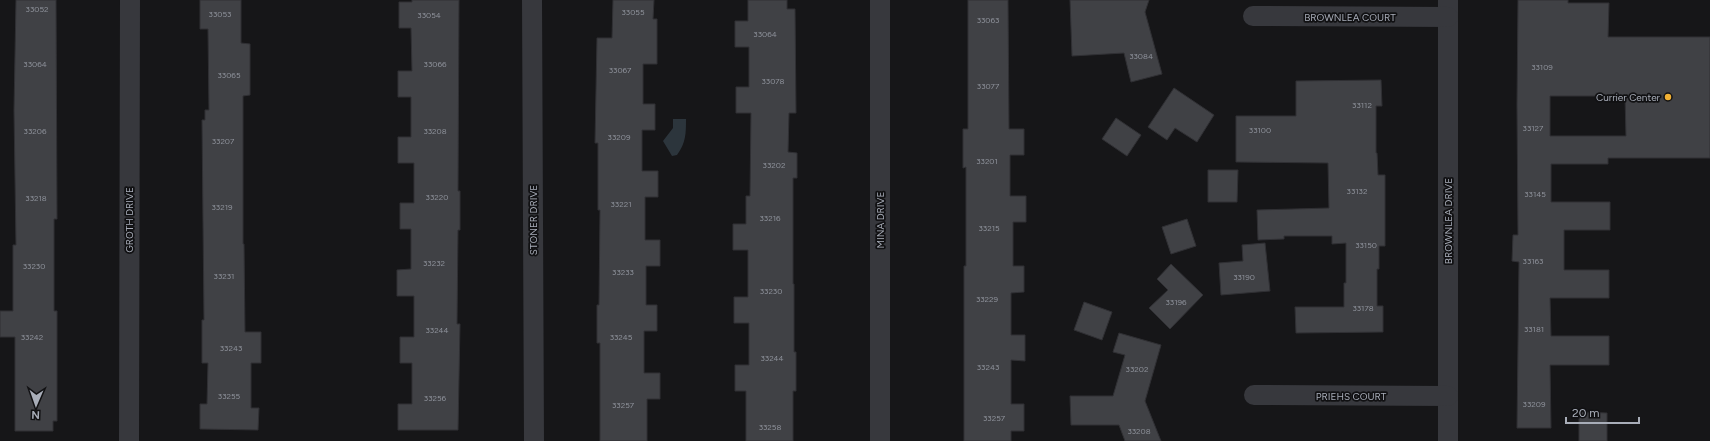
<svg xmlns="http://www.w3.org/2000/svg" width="1710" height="441" font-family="Figtree,sans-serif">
  <rect width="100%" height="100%" fill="#161618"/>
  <path fill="#2c353c" d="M673,119h13c0,14 0,24 -9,36l-5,1 -9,-15 10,-13z"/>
  <g fill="#404145" stroke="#303034" fill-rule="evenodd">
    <polygon points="16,0 56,0 57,219 54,219 54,311 57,311 57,421 53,421 53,431 15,431 15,337 0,337 0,311 13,311 13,245 16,245 14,110"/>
    <polygon points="200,0 241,0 241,43 250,44 250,95 243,96 243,244 244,244 245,332 261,332 261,363 251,363 251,408 259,408 258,430 200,429 200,404 207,404 208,363 202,363 202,320 204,320 202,120 205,120 205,110 209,110 208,29 200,29"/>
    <polygon points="412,0 459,0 458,191 460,191 460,230 458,230 457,324 460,324 458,430 398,430 398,404 412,404 412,363 400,363 400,337 414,337 414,296 397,296 397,270 411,269 411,229 400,229 400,203 414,203 414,163 398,163 398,137 411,137 411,97 398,97 398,71 412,71 411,28 399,28 399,2 412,2"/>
    <polygon points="613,0 654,0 653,19 657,19 657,64 643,64 643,104 655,104 655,130 642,130 642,171 658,171 658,197 645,197 645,240 660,240 660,266 646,266 646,305 657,305 657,331 644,331 644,373 660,373 660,399 647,399 647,441 600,441 600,343 597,343 597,305 599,305 600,210 598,210 598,143 595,143 597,38 612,38"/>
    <polygon points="748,0 787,0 787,9 795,9 796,113 789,113 788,152 797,153 797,178 793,178 793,284 794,284 794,352 796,352 796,391 793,391 793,441 746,441 746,391 735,391 735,365 749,365 749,323 734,323 734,297 748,297 748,250 733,250 733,224 746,224 746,196 750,196 751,113 736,113 736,87 749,87 749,47 735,47 735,21 748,21"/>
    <polygon points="968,0 1008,0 1009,129 1024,129 1024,155 1010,155 1010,196 1026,196 1026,222 1013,222 1013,266 1024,266 1024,292 1011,293 1011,335 1025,335 1025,361 1011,360 1011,404 1024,404 1024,431 1011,431 1011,441 964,441 964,266 966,266 966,167 963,168 963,129 968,129"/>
    <polygon points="1070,0 1149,0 1145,12 1162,74 1131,82 1124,53 1072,56"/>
    <path d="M1518,0h50v3h41l-1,34h102v121h-102v6h-57v38h59v28h-46v40h45v28h-59l1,38h58v29h-59l1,63h-34l2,-166 -7,-1 1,-26h5l-1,-131zM1550,96h75l1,40h-76z"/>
    <polygon points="1381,80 1382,106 1376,106 1376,153 1377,153 1378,175 1385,175 1385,246 1379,246 1379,269 1377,269 1377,306 1383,306 1383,332 1296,333 1295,307 1344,307 1344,283 1346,283 1346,243 1332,244 1332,236 1284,236 1284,239 1258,240 1257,210 1329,208 1328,163 1236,162 1236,116 1296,116 1296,81"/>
    <polygon points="1174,88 1214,115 1197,142 1175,128 1167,140 1148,127"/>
    <polygon points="1116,118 1141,135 1127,156 1102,139"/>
    <polygon points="1208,170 1238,170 1237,202 1208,202"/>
    <polygon points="1187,219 1196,246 1171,254 1162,227"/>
    <polygon points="1265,243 1270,291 1221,295 1219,263 1243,261 1242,245"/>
    <polygon points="1171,264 1203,295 1170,329 1149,308 1168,290 1157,279"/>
    <polygon points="1084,302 1112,312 1102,340 1074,330"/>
    <polygon points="1119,333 1161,345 1145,401 1161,441 1125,441 1119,425 1071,425 1070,396 1113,396 1125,355 1113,352"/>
    <polygon points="1579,412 1607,413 1607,441 1579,441"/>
  </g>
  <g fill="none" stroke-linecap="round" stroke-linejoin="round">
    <g stroke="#37383d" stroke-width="20">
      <polyline points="532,0 534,441"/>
      <polyline points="1448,0 1448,441"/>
      <polyline points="1253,16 1448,17"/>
      <polyline points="1254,395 1448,396"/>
      <polyline points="129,441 130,0"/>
      <polyline points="880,441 880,0"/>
    </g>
  </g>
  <circle fill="#f2b134" stroke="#111113" stroke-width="1.5" cx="1668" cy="97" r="4"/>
  <g text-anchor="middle" stroke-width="3.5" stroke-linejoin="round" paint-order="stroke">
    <g font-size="8" fill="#8e929b">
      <text x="37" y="12">33052</text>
      <text x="633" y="15">33055</text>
      <text x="220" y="17">33053</text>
      <text x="429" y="18">33054</text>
      <text x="988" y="23">33063</text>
      <text x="765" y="37">33064</text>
      <text x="1141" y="59">33084</text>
      <text x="35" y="67">33064</text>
      <text x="435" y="67">33066</text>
      <text x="1542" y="70">33109</text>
      <text x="620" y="73">33067</text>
      <text x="229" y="78">33065</text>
      <text x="773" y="84">33078</text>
      <text x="988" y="89">33077</text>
      <text x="1362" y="108">33112</text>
      <text x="1533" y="131">33127</text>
      <text x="1260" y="133">33100</text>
      <text x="35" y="134">33206</text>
      <text x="435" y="134">33208</text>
      <text x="619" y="140">33209</text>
      <text x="223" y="144">33207</text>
      <text x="987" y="164">33201</text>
      <text x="774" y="168">33202</text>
      <text x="1357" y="194">33132</text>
      <text x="1535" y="197">33145</text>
      <text x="437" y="200">33220</text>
      <text x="36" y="201">33218</text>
      <text x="621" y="207">33221</text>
      <text x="222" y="210">33219</text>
      <text x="770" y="221">33216</text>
      <text x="989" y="231">33215</text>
      <text x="1366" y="248">33150</text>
      <text x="1533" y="264">33163</text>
      <text x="434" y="266">33232</text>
      <text x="34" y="269">33230</text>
      <text x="623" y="275">33233</text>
      <text x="224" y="279">33231</text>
      <text x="1244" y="280">33190</text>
      <text x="771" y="294">33230</text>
      <text x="987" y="302">33229</text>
      <text x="1176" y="305">33196</text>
      <text x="1363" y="311">33178</text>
      <text x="1534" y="332">33181</text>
      <text x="437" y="333">33244</text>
      <text x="32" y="340">33242</text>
      <text x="621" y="340">33245</text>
      <text x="231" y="351">33243</text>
      <text x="772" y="361">33244</text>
      <text x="988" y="370">33243</text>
      <text x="1137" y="372">33202</text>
      <text x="229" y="399">33255</text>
      <text x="435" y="401">33256</text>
      <text x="1534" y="407">33209</text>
      <text x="623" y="408">33257</text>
      <text x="994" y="421">33257</text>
      <text x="770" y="430">33258</text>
      <text x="1139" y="434">33208</text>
    </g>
    <g font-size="10" fill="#a8adb8" stroke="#111113">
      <text x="1350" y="21">BROWNLEA COURT</text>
      <text transform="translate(129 220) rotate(-90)" y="4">GROTH DRIVE</text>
      <text transform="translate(533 220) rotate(-90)" y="4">STONER DRIVE</text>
      <text transform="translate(880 220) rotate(-90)" y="4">MINA DRIVE</text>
      <text transform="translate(1448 221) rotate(-90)" y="4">BROWNLEA DRIVE</text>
      <text x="1351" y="400">PRIEHS COURT</text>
    </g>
    <g font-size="10" fill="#a8adb8" stroke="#111113" text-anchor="end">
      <text x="1660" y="101">Currier Center</text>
    </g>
  </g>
  <g transform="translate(36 405) rotate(182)" stroke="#111113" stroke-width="3" paint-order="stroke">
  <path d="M0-3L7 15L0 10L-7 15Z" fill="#a8adb8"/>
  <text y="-6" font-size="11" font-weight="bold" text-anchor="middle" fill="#a8adb8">N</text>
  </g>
  <path d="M1566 417v6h73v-6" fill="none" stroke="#a8adb8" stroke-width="2"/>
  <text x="1572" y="417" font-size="12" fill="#a8adb8" stroke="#111113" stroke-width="3" paint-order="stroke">20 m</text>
</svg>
